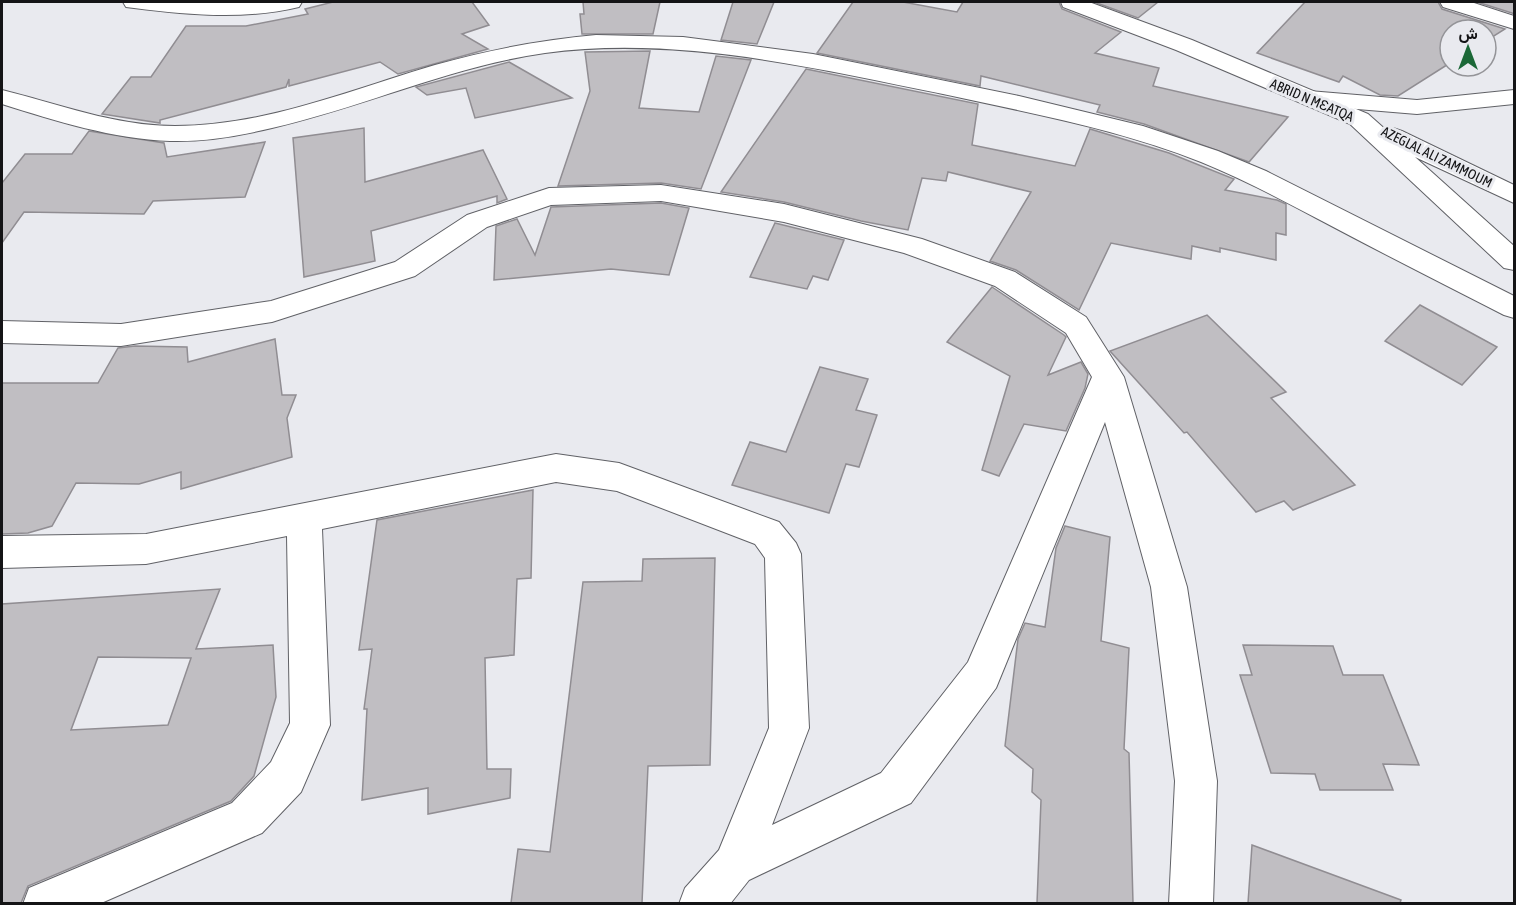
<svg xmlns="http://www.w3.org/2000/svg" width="1516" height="905" font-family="'Asap Condensed',Vazirmatn,sans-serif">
  <rect width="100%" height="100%" fill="#e9eaef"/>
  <g fill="#c0bec2" stroke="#908d92" stroke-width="1.5" fill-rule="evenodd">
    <polygon points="333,2 472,2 489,25 462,34 488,49 398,74 380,62 289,86 289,79 286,87 160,120 160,123 102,114 131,77 151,77 186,26 246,26 308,14 305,9"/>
    <polygon points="583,2 660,2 653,34 582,34 580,14 584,14"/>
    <polygon points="733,2 774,2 757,44 721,40"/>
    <polygon points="853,2 903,2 957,12 963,2 1059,2 1062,9 1121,32 1095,53 1159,68 1153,86 1288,117 1249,162 1144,124 1097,112 1100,105 981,76 980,86 817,53"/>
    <polygon points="1094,2 1158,2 1138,18"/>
    <polygon points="1305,2 1438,2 1442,9 1505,29 1486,41 1486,30 1450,30 1450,63 1398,96 1380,95 1343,76 1339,82 1257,53"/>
    <polygon points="1477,2 1515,2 1515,14"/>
    <polygon points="650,51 639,108 699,112 716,56 751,60 701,189 661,183 558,186 590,91 585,52"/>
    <polygon points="509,62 572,98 475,118 466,88 427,95 416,87"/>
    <polygon points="806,69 978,104 972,145 1075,166 1090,129 1169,153 1234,179 1225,190 1277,200 1286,204 1286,235 1276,233 1276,260 1220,248 1220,252 1192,246 1191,259 1111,243 1079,310 1016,270 990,261 1031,192 948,172 946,181 922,178 908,230 861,221 784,202 721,192"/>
    <polygon points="364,128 365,182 483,150 507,199 497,203 497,196 371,231 375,261 304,277 293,138"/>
    <polygon points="89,131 164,143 167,157 265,142 245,197 153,201 144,214 24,212 2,243 2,183 25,154 72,154"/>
    <polygon points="661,203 689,208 669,275 611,269 494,280 496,226 517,219 535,255 551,207"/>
    <polygon points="775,223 844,240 828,280 813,276 807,289 750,277"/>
    <polygon points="992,287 1064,335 1066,337 1048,375 1081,362 1088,374 1085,388 1066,431 1024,424 999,476 982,470 1010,376 947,342"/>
    <polygon points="1420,305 1497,347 1462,385 1385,341"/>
    <polygon points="1207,315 1286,392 1271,398 1355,485 1293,510 1284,501 1256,512 1187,432 1184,433 1110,351"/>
    <polygon points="275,339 282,395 296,395 287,418 292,457 181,489 181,472 139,484 76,483 52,526 28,533 2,534 2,383 98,383 118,348 135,346 187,347 188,362"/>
    <polygon points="820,367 868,379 856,410 877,415 859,467 846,464 829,513 732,485 750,442 786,452"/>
    <polygon points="533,490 531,578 517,579 514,655 485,658 487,769 511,769 510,798 428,814 428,788 362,800 367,709 364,709 372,649 359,650 377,520"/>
    <polygon points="1065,526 1110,537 1101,641 1129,648 1124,749 1129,753 1133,903 1037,903 1041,800 1032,792 1033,769 1005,746 1018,639 1025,623 1045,627 1056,548"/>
    <polygon points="715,558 710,765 648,766 642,903 511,903 518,849 550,852 583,582 642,581 643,559"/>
    <path d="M220,589l-24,60 77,-4 3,52 -22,79 -23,25 -203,85 -7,17h-19v-299zM98,657l93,1 -23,67 -97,5z"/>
    <polygon points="1243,645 1333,646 1343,675 1383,675 1419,765 1383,764 1393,790 1320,790 1315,774 1271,773 1240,675 1252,675"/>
    <polygon points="1252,845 1401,900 1400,903 1248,903"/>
  </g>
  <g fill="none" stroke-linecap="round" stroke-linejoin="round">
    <g stroke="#606166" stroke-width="2">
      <g id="street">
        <path d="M123,2h179l-3,5c-54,13 -110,8 -165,1l-8,-1z"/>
        <polygon points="1440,2 1471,2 1514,16 1514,29 1443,7"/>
        <path d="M596,35l87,2 130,17 206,42 124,30 75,25 48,20 248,125v22l-10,-3c-61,-31 -122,-62 -182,-94 -40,-21 -79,-42 -121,-59 -83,-33 -171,-49 -258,-68 -130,-26 -265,-59 -398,-41 -93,13 -181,54 -273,75 -33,8 -68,14 -102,13 -57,-2 -114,-20 -168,-37v-14c57,14 113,36 173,36 90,0 175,-36 260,-61 53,-15 106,-25 161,-30z"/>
        <polygon points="1514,90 1514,104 1417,114 1309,105 1301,103 1297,98 1301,93 1309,91 1417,100"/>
        <polygon points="661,185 784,204 922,239 1015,272 1086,317 1124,377 1187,587 1217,781 1213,904 1169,904 1175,781 1151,587 1105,422 996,688 911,803 749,880 730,904 679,904 685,888 719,850 769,728 765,558 755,544 617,491 556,482 322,529 330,725 301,792 262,833 99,904 23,904 29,888 232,803 271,762 290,723 287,536 146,564 2,568 2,536 146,534 556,454 619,463 779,522 796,543 801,554 809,728 772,825 881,773 968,662 1092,377 1066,333 995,286 904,253 784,222 661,201 551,205 487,227 415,276 272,322 121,346 2,343 2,321 121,324 271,301 395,262 467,215 540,191 549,188"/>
      </g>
    </g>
    <g stroke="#606166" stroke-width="2">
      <polygon id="secondary" points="1061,2 1089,2 1192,40 1368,114 1386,130 1393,128 1402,131 1514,185 1514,203 1415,157 1514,246 1514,270 1504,268 1350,124 1176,50 1063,7"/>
    </g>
    <use href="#street" fill="#fff" fill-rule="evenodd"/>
    <use href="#secondary" fill="#fff" fill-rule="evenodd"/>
  </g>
  <g text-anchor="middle" stroke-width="6" stroke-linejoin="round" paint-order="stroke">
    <g font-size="14" fill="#141416" stroke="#e9eaef">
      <text transform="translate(1312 100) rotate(23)" y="5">ABRID N MƐATQA</text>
      <text transform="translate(1437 157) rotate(26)" y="5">AZEGLAL ALI ZAMMOUM</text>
    </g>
  </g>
  <rect width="1516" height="905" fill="none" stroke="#141416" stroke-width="6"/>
  <g transform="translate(1468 48)"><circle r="28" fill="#e9eaef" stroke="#949498" stroke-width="1.5"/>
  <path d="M0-4.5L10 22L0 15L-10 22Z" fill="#1b6837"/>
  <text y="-9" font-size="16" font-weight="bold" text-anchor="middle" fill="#141416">ش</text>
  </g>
</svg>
